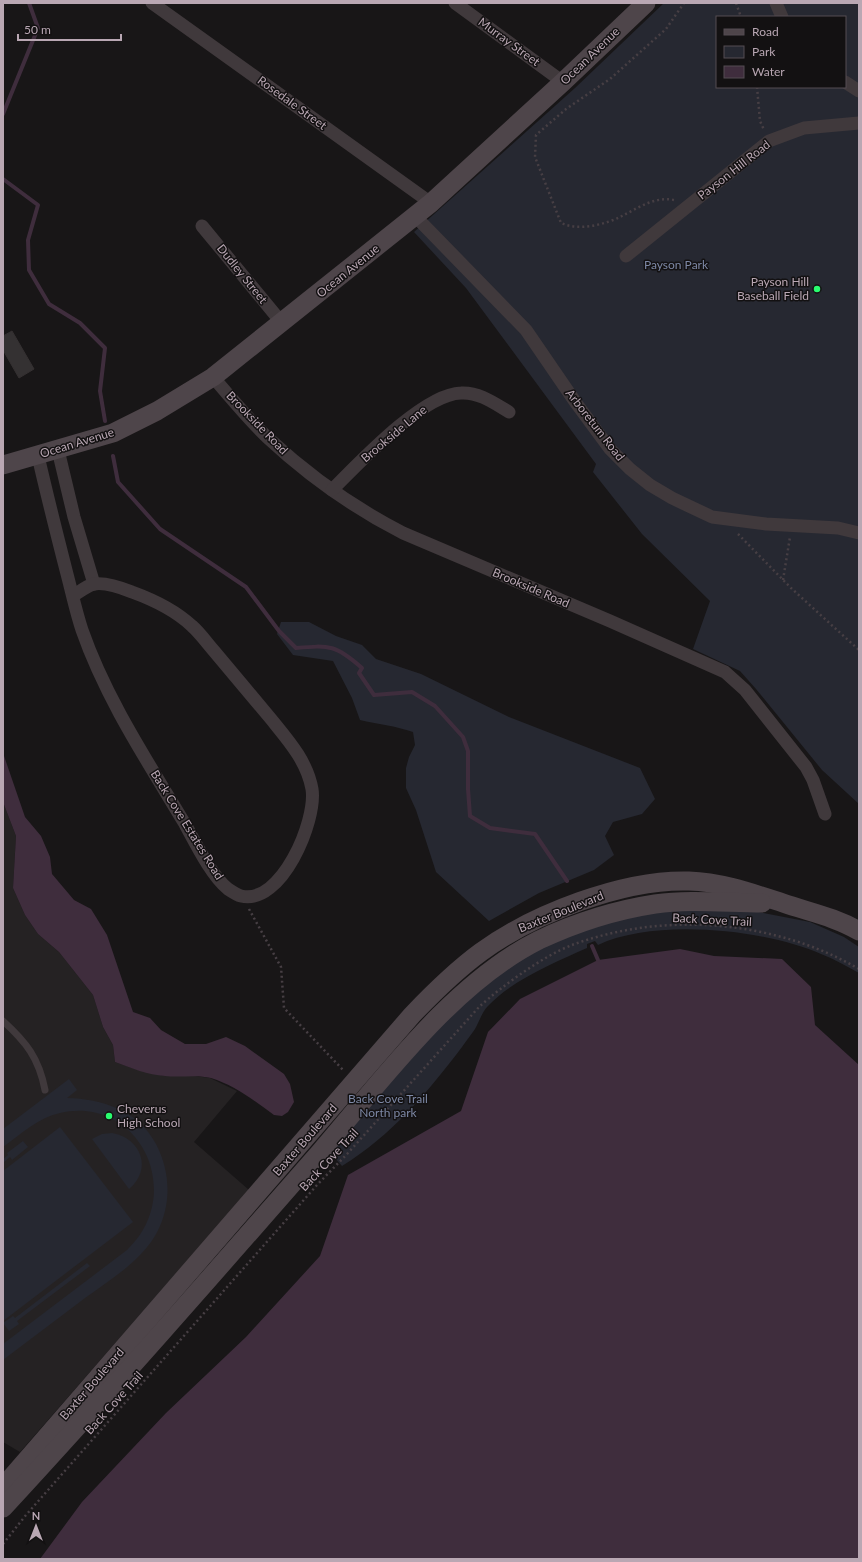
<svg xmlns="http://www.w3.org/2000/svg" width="862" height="1562" font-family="Lato,sans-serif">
  <rect width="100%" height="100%" fill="#181617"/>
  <polygon fill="#252223" points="3,802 16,836 13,888 25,915 38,934 59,952 93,995 103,1027 113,1045 115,1062 138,1070 165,1076 187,1075 210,1078 237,1091 194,1142 249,1190 20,1452 3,1442"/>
  <g fill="#262831" fill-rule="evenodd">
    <path d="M664,3h195v801l-37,-34 -66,-81 -16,-18 -47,-22 17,-48 -68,-67 -49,-62 3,-8 -130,-176 -52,-56 161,-144zM717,17h128v70h-128z"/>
    <path d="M281,622h28l27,14 26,9 14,14 45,15 88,43 131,51 15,31 -13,15 -29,8 -8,14 9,19 -20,15 -55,23 -50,28 -53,-49 -20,-62 -10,-22v-20l3,-11 6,-12 -2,-13c-17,-6 -36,-8 -53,-12l-8,-22 -19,-37 -40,-6 -16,-21z"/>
    <path d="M658,905l75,2 77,15 34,15 15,10v26c-13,-7 -25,-14 -38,-19 -57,-25 -166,-36 -223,-9l-3,-4 -8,3v4c-31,14 -75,32 -99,58 -6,6 -9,16 -13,23 -4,6 -9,12 -13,18 -34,45 -71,89 -120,119l-16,-18 124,-138 86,-66z"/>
    <path d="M69,1079l8,11 -10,8c35,1 71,12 89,46 20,38 14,83 -18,113 -16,16 -35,28 -53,41 -27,21 -55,41 -82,62v-16l124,-94c60,-57 12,-155 -67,-137 -22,5 -39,21 -57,34v-18z"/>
    <polygon points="60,1127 133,1222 3,1321 3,1171"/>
    <path d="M112,1133c29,5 41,36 17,56l-37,-50 10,-5z"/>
    <polygon points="23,1141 28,1147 12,1160 10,1157 3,1163 3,1159 8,1155 7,1153"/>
    <polygon points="87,1263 90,1266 17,1321 19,1324 9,1331 3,1323 13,1316 15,1318"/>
  </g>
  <g fill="#3f2d3d">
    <path d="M3,753l22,64 16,19 9,21 2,17 22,26 17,9 16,26 26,77 17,6 11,12 24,14h21l20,-7 19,9 39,28 6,10 4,18 -6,10 -6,4 -8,-1c-19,-14 -40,-30 -63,-37 -15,-4 -30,0 -46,-2 -17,-1 -34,-8 -50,-14l-2,-17 -10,-18 -10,-32 -34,-43 -21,-18 -13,-19 -12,-27 3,-52 -13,-34z"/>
    <polygon points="680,949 714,956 782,959 811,987 815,1025 859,1065 859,1559 40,1559 82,1502 166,1413 246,1337 320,1256 348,1175 461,1111 488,1032 520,999 598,960"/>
  </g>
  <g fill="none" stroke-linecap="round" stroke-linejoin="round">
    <g stroke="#3f2d3d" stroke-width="4">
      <polyline points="3,114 38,28 29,3"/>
      <polyline points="3,179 38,205 28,240 29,270 49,304 80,323 105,348 100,391 105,421"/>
      <path d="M113,456l5,26 42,47 86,58 33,44 17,17c34,-3 40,-3 66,20l-3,5 15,22 38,-3 23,14 28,31 5,14v38l2,27 20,12 45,6 32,47"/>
      <polyline points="592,946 598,960"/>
    </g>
  </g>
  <polygon fill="#343132" stroke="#343031" points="12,331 34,369 19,378 3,350 3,336"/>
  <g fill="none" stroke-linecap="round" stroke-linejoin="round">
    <g stroke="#473f44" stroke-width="2.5" stroke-dasharray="2 3" stroke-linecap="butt">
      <polyline points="736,3 741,17"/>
      <polyline points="757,87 760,121 764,130"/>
      <path d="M674,200c-19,-4 -36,8 -52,16 -18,9 -43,15 -61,7l-26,-66 1,-22 30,-26 44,-30 56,-50 18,-26"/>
      <polyline points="738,534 791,588 859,650"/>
      <polyline points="783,580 790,537"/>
      <polyline points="249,909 281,967 284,1008 344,1071"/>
      <path d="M3,1544l23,-29 291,-330 31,-32 131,-146c23,-21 64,-51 93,-62 91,-34 203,-25 287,24"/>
    </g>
    <path stroke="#40393c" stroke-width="7" d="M3,1021c23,21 36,37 42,69"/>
    <g stroke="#40393c" stroke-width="13">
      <polyline points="152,3 431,203"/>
      <polyline points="455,3 563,82"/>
      <polyline points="776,3 782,17"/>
      <polyline points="845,82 859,91"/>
      <polyline points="415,216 526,330 576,403 610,449 630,469 650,485 672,498 712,517 766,524 838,528 859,533"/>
      <polyline points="202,226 282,323"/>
      <polyline points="626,256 769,141 804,128 859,123"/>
      <path d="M213,377c18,21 35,42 55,61 41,38 86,70 135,95l207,88 115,51 20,18 61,77 7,13 12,34"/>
      <polyline points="58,450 74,517 94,584"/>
      <path d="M38,456c9,39 19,79 29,118 5,19 9,38 15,56 24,69 66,132 103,194 11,20 26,51 43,65 3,2 9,6 13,7 40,10 76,-75 71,-107 -5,-28 -24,-49 -41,-70 -19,-23 -38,-45 -57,-68 -7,-8 -14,-18 -22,-25 -17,-16 -38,-26 -60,-34 -10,-4 -26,-10 -38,-8 -6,1 -15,8 -21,12"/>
      <path d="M332,490c27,-27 91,-96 129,-97 18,-1 33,10 48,19"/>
    </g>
    <g stroke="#4e454a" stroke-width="19">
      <polyline points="3,465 113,433 157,411 213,377 431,203 563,82 646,3"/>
      <path d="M3,1487l409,-472c21,-22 43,-44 69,-63 52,-38 142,-73 208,-71 32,1 63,12 94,22 26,9 52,14 76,28"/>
      <path d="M3,1508c108,-117 213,-237 318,-357 62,-72 132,-168 218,-211 36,-17 77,-30 116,-36 35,-5 72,-1 107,-1"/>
    </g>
  </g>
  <g fill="#29fd70" stroke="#131112" stroke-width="1.5">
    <circle cx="817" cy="289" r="4"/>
    <circle cx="109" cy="1116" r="4"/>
  </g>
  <g text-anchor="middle" stroke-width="3" stroke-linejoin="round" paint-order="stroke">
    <g font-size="12" fill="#b9a7b3" stroke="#131112">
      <text transform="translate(509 42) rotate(36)" y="4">Murray Street</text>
      <text transform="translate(590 56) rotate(-44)" y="4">Ocean Avenue</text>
      <text transform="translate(292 103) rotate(36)" y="4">Rosedale Street</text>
      <text transform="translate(734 170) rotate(-38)" y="4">Payson Hill Road</text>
      <text transform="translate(348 271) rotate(-39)" y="4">Ocean Avenue</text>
      <text transform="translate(242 274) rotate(51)" y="4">Dudley Street</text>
      <text transform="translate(257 423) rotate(46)" y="4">Brookside Road</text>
      <text transform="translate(595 425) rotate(52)" y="4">Arboretum Road</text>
      <text transform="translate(394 434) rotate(-40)" y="4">Brookside Lane</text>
      <text transform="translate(77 443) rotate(-17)" y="4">Ocean Avenue</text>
      <text transform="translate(531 588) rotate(23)" y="4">Brookside Road</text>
      <text transform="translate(187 825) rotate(58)" y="4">Back Cove Estates Road</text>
      <text transform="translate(561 912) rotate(-22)" y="4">Baxter Boulevard</text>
      <text transform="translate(712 920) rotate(3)" y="4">Back Cove Trail</text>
      <text transform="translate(305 1140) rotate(-49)" y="4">Baxter Boulevard</text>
      <text transform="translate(329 1160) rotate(-47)" y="4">Back Cove Trail</text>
      <text transform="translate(92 1384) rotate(-49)" y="4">Baxter Boulevard</text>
      <text transform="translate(114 1403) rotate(-48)" y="4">Back Cove Trail</text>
    </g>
    <g font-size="12" fill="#7d88a5" stroke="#131112">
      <text x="676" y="269">Payson Park</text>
      <text x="388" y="1103">Back Cove Trail<tspan x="388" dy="14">North park</tspan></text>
    </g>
    <g font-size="12" fill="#b9a7b3" stroke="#131112" text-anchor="end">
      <text x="809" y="286">Payson Hill<tspan x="809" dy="14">Baseball Field</tspan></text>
      <text x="117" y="1113" text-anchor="start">Cheverus<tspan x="117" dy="14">High School</tspan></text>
    </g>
  </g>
  <rect width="862" height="1562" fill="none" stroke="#b9a7b3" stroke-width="8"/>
  <rect x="716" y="16" width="130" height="72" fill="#131112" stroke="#554d52"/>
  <rect x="724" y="29" width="20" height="6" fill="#4e454a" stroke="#554d52"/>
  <text x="752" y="36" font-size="12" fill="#b9a7b3">Road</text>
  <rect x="724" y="46" width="20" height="12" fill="#262831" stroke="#554d52"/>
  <text x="752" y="56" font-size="12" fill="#b9a7b3">Park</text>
  <rect x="724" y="66" width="20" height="12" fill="#3f2d3d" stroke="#554d52"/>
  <text x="752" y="76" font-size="12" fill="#b9a7b3">Water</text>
  <g transform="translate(36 1526)" stroke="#131112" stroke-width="3" paint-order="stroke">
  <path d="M0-3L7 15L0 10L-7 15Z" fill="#b9a7b3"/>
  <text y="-6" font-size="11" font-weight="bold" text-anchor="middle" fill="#b9a7b3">N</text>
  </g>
  <path d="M18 34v6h103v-6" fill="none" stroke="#b9a7b3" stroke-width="2"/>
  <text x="24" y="34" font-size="12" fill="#b9a7b3" stroke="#131112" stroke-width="3" paint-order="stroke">50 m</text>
</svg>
